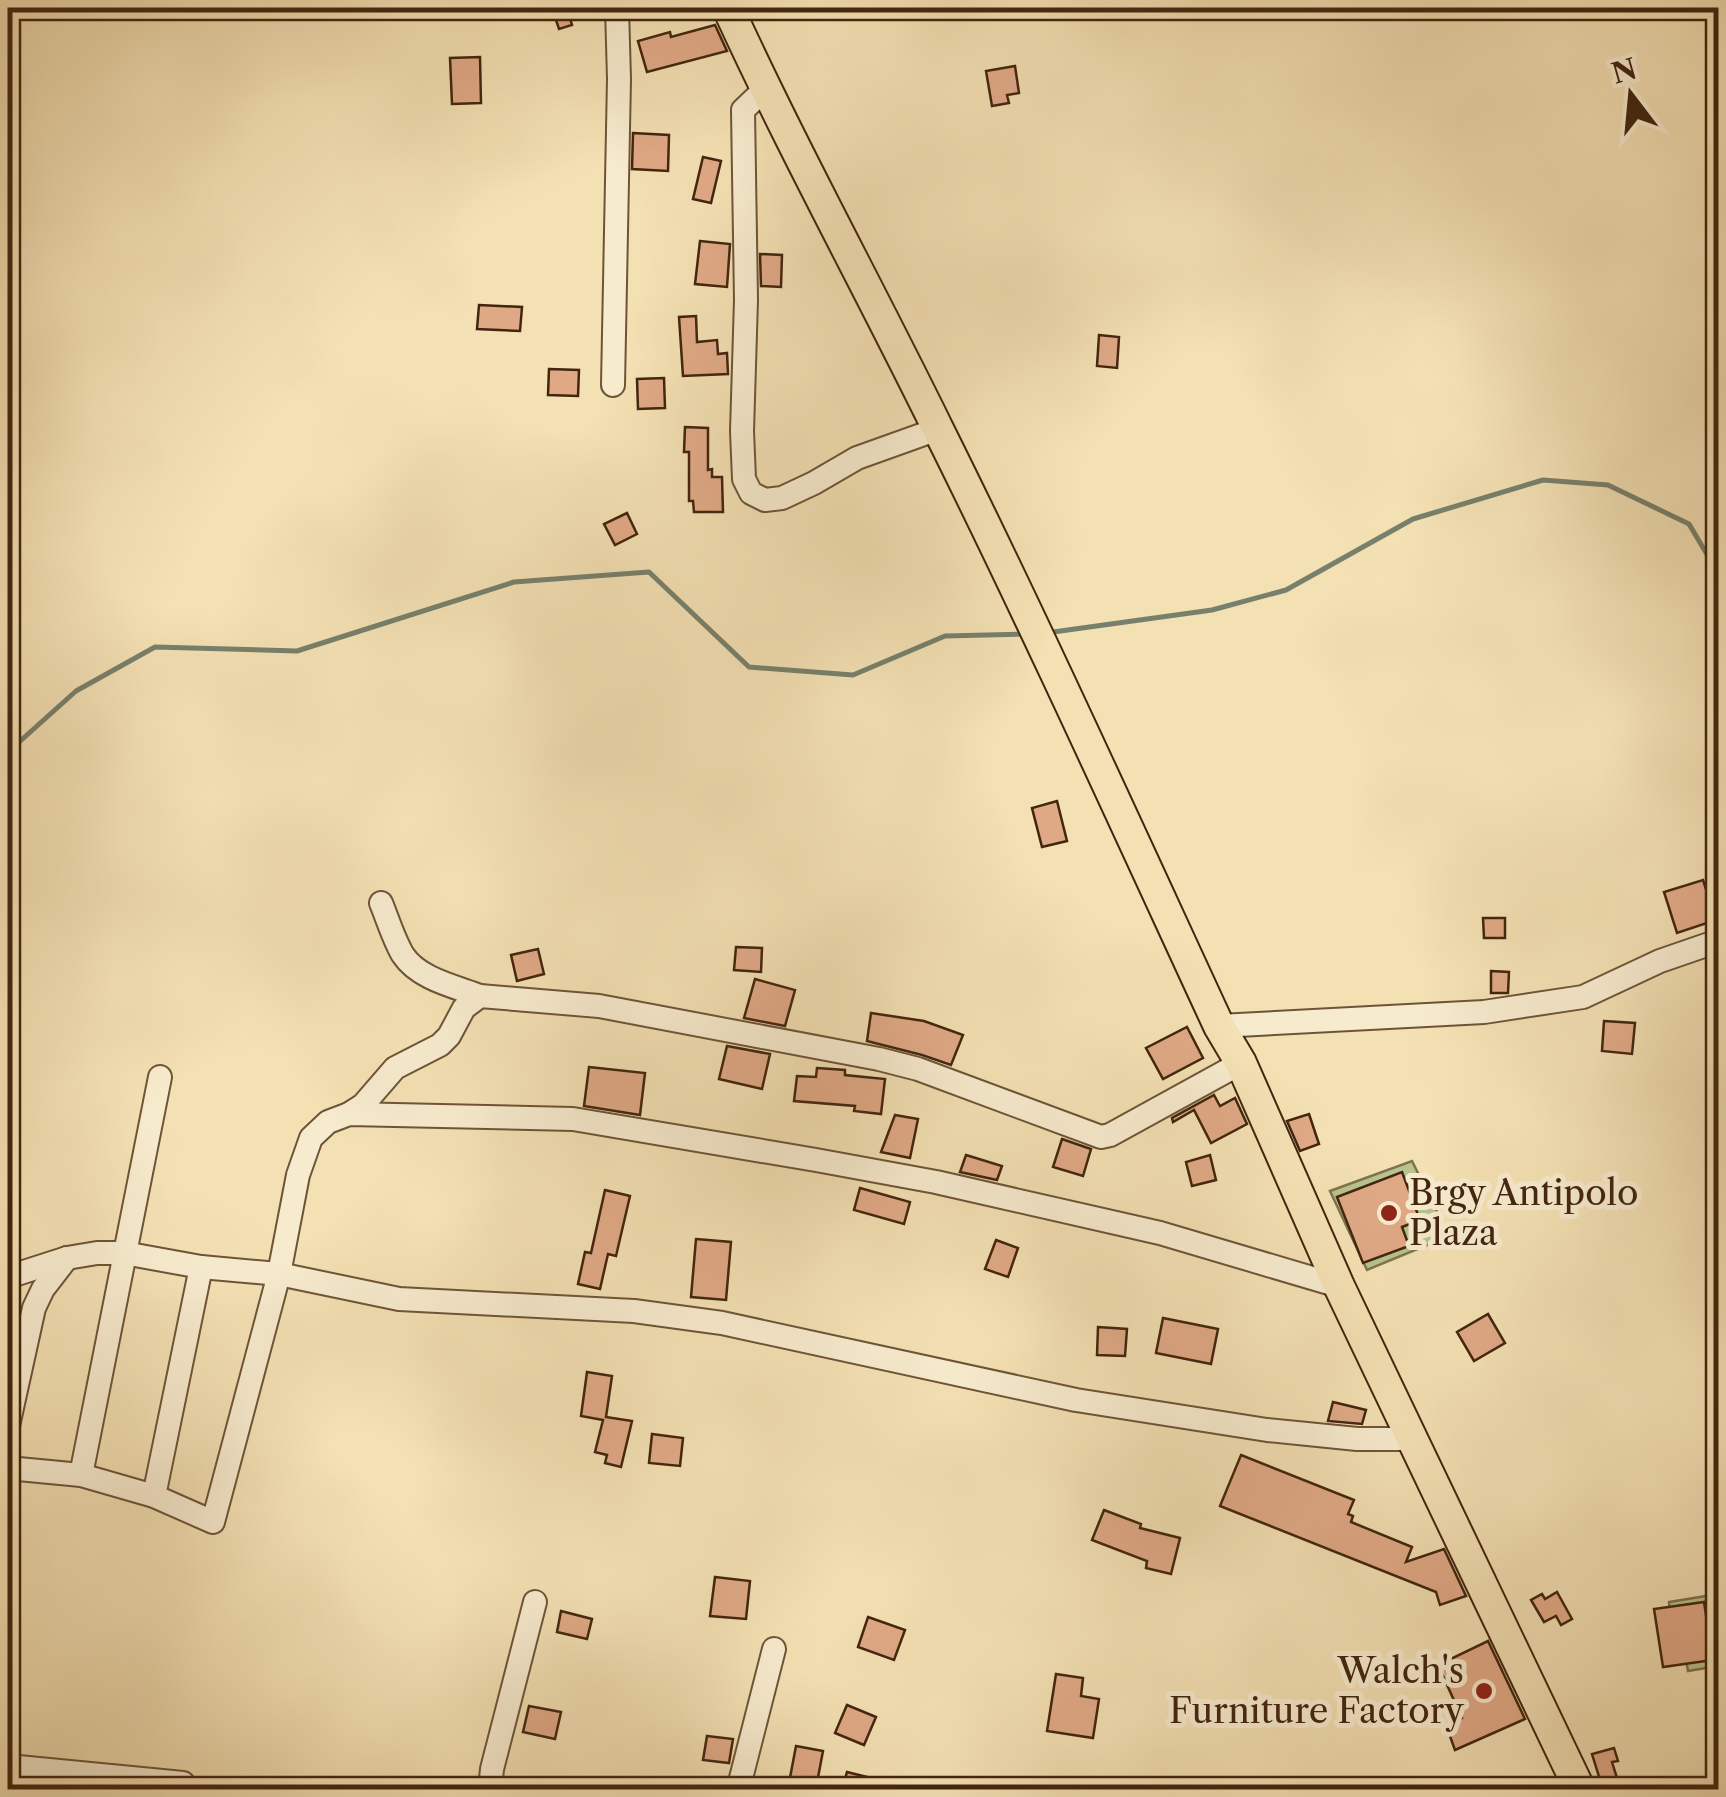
<svg xmlns="http://www.w3.org/2000/svg" width="1726" height="1797" font-family="'Libre Caslon Text',serif">
  <rect width="100%" height="100%" fill="#f3e0b3"/>
  <filter id="stains"><feTurbulence type="fractalNoise" baseFrequency=".002" numOctaves="4"/><feColorMatrix values="0 0 0 0 .2 0 0 0 0 .09 0 0 0 0 .02 0 0 0 .5 -.17"/></filter>
  <radialGradient id="worn" r=".72"><stop offset=".6" stop-color="#630" stop-opacity="0"/><stop offset="1" stop-color="#630" stop-opacity=".3"/></radialGradient>
  <g fill="#b8c38f" stroke="#7d744e" stroke-width="2.5">
    <polygon points="1412,1161 1449,1236 1367,1270 1330,1191"/>
    <polygon points="1718,1594 1718,1666 1688,1671 1686,1660 1674,1661 1669,1602"/>
  </g>
  <g fill="none" stroke-linecap="round" stroke-linejoin="round">
    <g stroke="#77806c" stroke-width="5">
      <polyline points="1046,633 1212,610 1286,590 1413,519 1543,480 1608,485 1689,524 1718,573"/>
      <polyline points="8,752 76,691 155,647 297,651 514,582 649,572 749,667 853,675 945,636 1026,634"/>
    </g>
  </g>
  <g fill="#e0a986" stroke="#42250e" stroke-width="2.5">
    <polygon points="552,8 567,8 572,25 559,29"/>
    <polygon points="715,25 727,51 647,72 638,41 670,32 671,37"/>
    <polygon points="480,57 481,103 452,104 450,58"/>
    <polygon points="1015,66 1019,93 1007,95 1009,103 992,106 986,71"/>
    <polygon points="633,133 669,135 668,171 632,169"/>
    <polygon points="703,157 721,161 711,203 693,199"/>
    <polygon points="700,241 730,244 727,287 695,284"/>
    <polygon points="760,254 782,255 781,287 761,286"/>
    <polygon points="479,305 522,307 520,331 477,329"/>
    <polygon points="696,316 697,342 717,340 718,354 727,353 728,374 683,376 679,317"/>
    <polygon points="1099,335 1119,337 1117,368 1097,366"/>
    <polygon points="549,369 579,370 578,396 548,395"/>
    <polygon points="664,378 665,408 638,409 637,379"/>
    <polygon points="685,427 708,428 708,470 712,469 712,477 722,477 723,512 694,512 693,501 689,501 689,452 684,452"/>
    <polygon points="627,513 637,534 615,545 604,524"/>
    <polygon points="1057,801 1067,841 1042,847 1032,808"/>
    <polygon points="1703,880 1716,920 1677,933 1664,892"/>
    <polygon points="1483,918 1505,918 1505,938 1484,938"/>
    <polygon points="736,947 762,948 761,972 734,970"/>
    <polygon points="538,949 544,974 517,981 511,955"/>
    <polygon points="1491,971 1509,972 1508,993 1491,993"/>
    <polygon points="755,979 795,990 785,1026 744,1018"/>
    <polygon points="871,1013 924,1021 963,1035 951,1065 922,1055 867,1041"/>
    <polygon points="1604,1021 1635,1023 1632,1054 1602,1051"/>
    <polygon points="1187,1027 1203,1058 1163,1079 1146,1048"/>
    <polygon points="727,1046 770,1054 762,1089 719,1079"/>
    <polygon points="589,1067 645,1073 640,1115 584,1106"/>
    <polygon points="817,1068 845,1070 845,1075 885,1079 881,1114 854,1111 855,1106 794,1101 797,1076 816,1077"/>
    <polygon points="1214,1095 1220,1106 1235,1098 1247,1124 1211,1143 1194,1110 1173,1122 1172,1118"/>
    <polygon points="1309,1114 1319,1144 1300,1151 1287,1121"/>
    <polygon points="895,1115 918,1119 910,1158 881,1152"/>
    <polygon points="1062,1139 1091,1149 1083,1176 1053,1167"/>
    <polygon points="966,1155 1002,1166 997,1180 960,1172"/>
    <polygon points="1210,1155 1216,1180 1192,1186 1186,1162"/>
    <polygon points="1402,1172 1420,1220 1402,1227 1409,1246 1363,1263 1337,1197"/>
    <polygon points="860,1188 910,1202 904,1224 854,1210"/>
    <polygon points="605,1190 630,1196 616,1256 608,1254 600,1289 578,1284 585,1252 591,1253"/>
    <polygon points="696,1239 731,1242 726,1300 691,1297"/>
    <polygon points="996,1240 1018,1248 1008,1277 985,1269"/>
    <polygon points="1488,1314 1505,1343 1474,1361 1457,1332"/>
    <polygon points="1163,1318 1218,1329 1211,1364 1156,1353"/>
    <polygon points="1098,1327 1127,1329 1125,1356 1097,1355"/>
    <polygon points="587,1372 612,1376 606,1417 632,1421 621,1467 605,1463 607,1455 595,1452 603,1420 581,1416"/>
    <polygon points="1333,1402 1366,1410 1362,1424 1328,1421"/>
    <polygon points="652,1434 683,1438 680,1466 649,1463"/>
    <polygon points="1241,1455 1354,1500 1348,1514 1353,1516 1351,1522 1412,1547 1406,1562 1444,1549 1466,1596 1440,1605 1436,1592 1220,1506"/>
    <polygon points="1104,1510 1141,1524 1140,1528 1180,1538 1171,1574 1146,1568 1147,1561 1092,1540"/>
    <polygon points="715,1577 750,1581 746,1619 710,1616"/>
    <polygon points="1557,1592 1572,1619 1561,1625 1556,1616 1544,1622 1531,1600 1542,1594 1545,1599"/>
    <polygon points="1704,1602 1713,1660 1663,1667 1654,1609"/>
    <polygon points="561,1611 592,1619 587,1639 557,1632"/>
    <polygon points="868,1617 905,1630 894,1660 858,1647"/>
    <polygon points="1488,1641 1525,1719 1455,1750 1447,1728 1462,1718 1438,1665"/>
    <polygon points="1056,1674 1083,1678 1081,1696 1099,1699 1093,1738 1047,1731"/>
    <polygon points="847,1705 876,1717 864,1745 835,1733"/>
    <polygon points="529,1706 561,1712 555,1739 523,1732"/>
    <polygon points="707,1736 733,1739 729,1763 703,1760"/>
    <polygon points="796,1746 823,1751 816,1788 789,1783"/>
    <polygon points="1614,1748 1618,1761 1612,1762 1617,1778 1601,1783 1592,1754"/>
    <polygon points="847,1772 871,1778 868,1790 842,1790"/>
  </g>
  <g fill="none" stroke-linecap="round" stroke-linejoin="round">
    <g stroke="#6e5437" stroke-width="26">
      <g id="minor">
        <polyline points="765,89 743,110 746,300 742,431 744,479 751,493 765,500 782,498 814,483 857,458 938,429"/>
        <polyline points="613,385 619,79 617,8"/>
        <polyline points="480,996 599,1006 879,1059 918,1069 1101,1137 1110,1135 1241,1063"/>
        <polyline points="1219,1026 1484,1012 1583,997 1660,961 1718,941"/>
        <path d="M349,1114l14,-9 32,-37 45,-23 9,-9 15,-28 16,-12c-26,-10 -61,-17 -77,-41 -9,-15 -15,-35 -22,-52"/>
        <polyline points="8,1277 67,1258 97,1253 124,1253 201,1267 279,1274 399,1299 634,1311 722,1323 1076,1400 1267,1430 1357,1439 1413,1439"/>
        <polyline points="8,1426 34,1308 43,1289 67,1258"/>
        <polyline points="8,1468 81,1475 154,1496 213,1522 279,1274 298,1175 311,1138 328,1122 349,1114 573,1119 816,1160 936,1182 1160,1233 1339,1286"/>
        <polyline points="81,1475 160,1077"/>
        <polyline points="154,1496 201,1267"/>
        <polyline points="8,1766 183,1783 189,1790"/>
        <polyline points="490,1790 492,1769 535,1602"/>
        <polyline points="738,1790 774,1649"/>
      </g>
    </g>
    <g stroke="#42250e" stroke-width="34">
      <path id="major" d="M728,8c65,142 141,280 210,421 98,197 189,398 281,597l22,37 98,223 241,504"/>
    </g>
    <use href="#minor" stroke="#f7ebce" stroke-width="22"/>
    <use href="#major" stroke="#f3e0b3" stroke-width="30"/>
  </g>
  <g fill="#8f2418" stroke="#f7ebce" stroke-width="4">
    <circle cx="1389" cy="1213" r="10"/>
    <circle cx="1484" cy="1691" r="10"/>
  </g>
  <g text-anchor="middle" stroke-width="10" stroke-linejoin="round" paint-order="stroke">
    <g font-size="35" fill="#42250e" stroke="#f7ebce" text-anchor="start">
      <text x="1409" y="1205">Brgy Antipolo<tspan x="1409" dy="40">Plaza</tspan></text>
      <text x="1464" y="1683" text-anchor="end">Walch's<tspan x="1464" dy="40">Furniture Factory</tspan></text>
    </g>
  </g>
  <rect width="1726" height="1797" fill="none" stroke="#f3e0b3" stroke-width="40"/>
  <rect x="10" y="10" width="1706" height="1777" fill="none" stroke="#42250e" stroke-width="5"/>
  <rect x="20" y="20" width="1686" height="1757" fill="none" stroke="#42250e" stroke-width="2.5"/>
  <g transform="translate(1631 95) rotate(344)" stroke="#f7ebce" stroke-width="8" paint-order="stroke">
  <path d="M0-8L18 38L0 25L-18 38Z" fill="#42250e"/>
  <text y="-15" font-size="28" font-weight="bold" text-anchor="middle" fill="#42250e">N</text>
  </g>
  <rect width="100%" height="100%" filter="url(#stains)"/>
  <rect width="100%" height="100%" fill="url(#worn)"/>
</svg>
